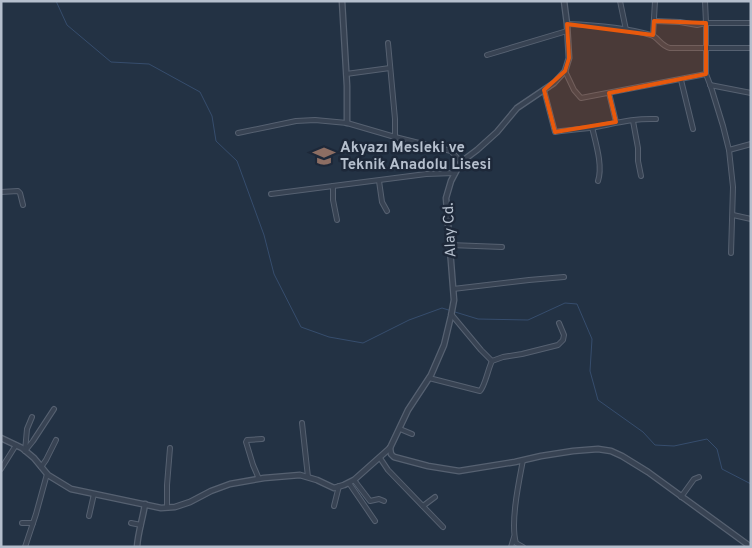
<svg xmlns="http://www.w3.org/2000/svg" width="752" height="548" font-family="Overpass,sans-serif">
  <rect width="100%" height="100%" fill="#233244"/>
  <g fill="none" stroke-linecap="round" stroke-linejoin="round">
    <polyline stroke="#364d6d" stroke-width="1" points="56,1 67,25 111,62 149,64 200,92 212,116 216,141 237,161 264,235 274,274 301,327 329,337 363,343 409,320 442,308 478,319 528,320 565,303 577,304 592,339 590,371 598,400 643,432 655,445 674,446 707,439 717,449 722,469 751,484"/>
    <g stroke="#566171" stroke-width="6">
      <g id="minor">
        <polyline points="620,1 626,30"/>
        <polyline points="705,1 706,23 706,74 711,87 723,126 729,150 733,187 731,253"/>
        <polyline points="654,21 680,22 697,25 706,23 751,23"/>
        <path d="M567,24c28,1 57,3 84,11 7,2 10,11 19,13h81"/>
        <polyline points="653,35 655,1"/>
        <polyline points="388,43 395,119 395,137"/>
        <polyline points="487,55 567,31"/>
        <polyline points="565,71 574,90 581,98 706,74"/>
        <polyline points="346,74 390,68"/>
        <polyline points="681,80 693,129"/>
        <polyline points="710,85 751,93"/>
        <path d="M544,90l11,42c12,-2 24,-3 35,-4 23,-4 43,-10 66,-9"/>
        <polyline points="609,93 616,122"/>
        <polyline points="633,121 638,148 638,161 641,176"/>
        <path d="M592,127c4,17 11,39 6,54"/>
        <polyline points="238,133 296,121 315,120 347,123 395,137 451,151 461,162"/>
        <polyline points="729,150 751,144"/>
        <polyline points="379,181 382,202 387,211"/>
        <polyline points="333,186 333,200 337,220"/>
        <polyline points="1,192 18,191 20,193 23,205"/>
        <polyline points="271,194 426,174 455,173"/>
        <polyline points="733,215 751,219"/>
        <polyline points="450,245 502,247"/>
        <polyline points="453,289 529,280 564,277"/>
        <polyline points="451,314 481,350 492,361"/>
        <path d="M429,378l51,13c5,-5 8,-22 12,-30l11,-4 19,-3 36,-9 5,-5 1,-5 -5,-12"/>
        <polyline points="302,423 308,477"/>
        <polyline points="400,429 412,434"/>
        <polyline points="25,451 33,441 54,409"/>
        <polyline points="25,451 27,429 32,417"/>
        <polyline points="380,458 388,470 443,527"/>
        <polyline points="41,467 46,460 56,440"/>
        <polyline points="1,469 16,445"/>
        <polyline points="259,479 253,465 246,442 247,440 262,439"/>
        <polyline points="354,480 370,501 379,499 384,501"/>
        <polyline points="349,483 375,521"/>
        <polyline points="681,497 694,479 699,477"/>
        <polyline points="334,506 339,486"/>
        <polyline points="423,506 435,497"/>
        <polyline points="167,507 167,485 170,448"/>
        <polyline points="89,516 94,494"/>
        <polyline points="22,523 33,523"/>
        <polyline points="131,523 141,525"/>
        <polyline points="25,547 36,514 47,474"/>
        <polyline points="511,547 514,537"/>
        <path d="M523,547l-7,-4c-6,-20 3,-62 7,-83"/>
      </g>
    </g>
    <g stroke="#566171" stroke-width="7">
      <g id="tertiary">
        <polyline points="342,1 347,86 347,123"/>
        <polyline points="1,438 22,448 34,458 48,475 71,489 161,508 175,507 190,502 211,491 230,484 264,478 300,475 317,480 334,488 344,485 354,480 390,448 408,410 431,375 444,345 451,316 454,300 446,198 451,181 461,162 477,150 497,132 517,108 554,83 565,71 569,58 567,24 564,1"/>
        <polyline points="390,448 391,454 394,457 428,466 459,471 515,462 541,456 573,451 598,449 611,451 622,456 648,472 751,547"/>
        <path d="M137,547c1,-15 6,-29 8,-43"/>
      </g>
    </g>
    <use href="#minor" stroke="#384353" stroke-width="4"/>
    <use href="#tertiary" stroke="#384353" stroke-width="4.5"/>
  </g>
  <path fill="#e8590c" fill-opacity="0.2" stroke="#e8590c" stroke-width="4" stroke-linejoin="round" d="M654,21l52,2v51l-97,19 7,29 -61,10 -11,-42 21,-19 4,-13 -2,-34 86,11z"/>
  <defs>
    <g id="school-bare" transform="scale(1.725)"><path d="M0-5L7-2L0 1L-7-2ZM-4 1L0 2.5L4 1V4Q0 6-4 4Z" fill="#8d6e63" stroke="#1d2839" stroke-width="2.5" paint-order="stroke"/></g>
  </defs>
  <g fill-rule="evenodd">
    <use href="#school-bare" x="324" y="156"/>
  </g>
  <g text-anchor="middle" stroke-width="5" stroke-linejoin="round" paint-order="stroke">
    <g font-size="15" font-weight="bold" fill="#b5bfcd" stroke="#1d2839" text-anchor="start">
      <text x="340" y="152">Akyazı Mesleki ve<tspan x="340" dy="17">Teknik Anadolu Lisesi</tspan></text>
    </g>
    <g font-size="15" fill="#b5bfcd" stroke="#1d2839">
      <text transform="translate(449 230) rotate(-93)" y="5">Alay Cd.</text>
    </g>
  </g>
  <rect width="752" height="548" fill="none" stroke="#b5bfcd" stroke-width="5"/>
</svg>
